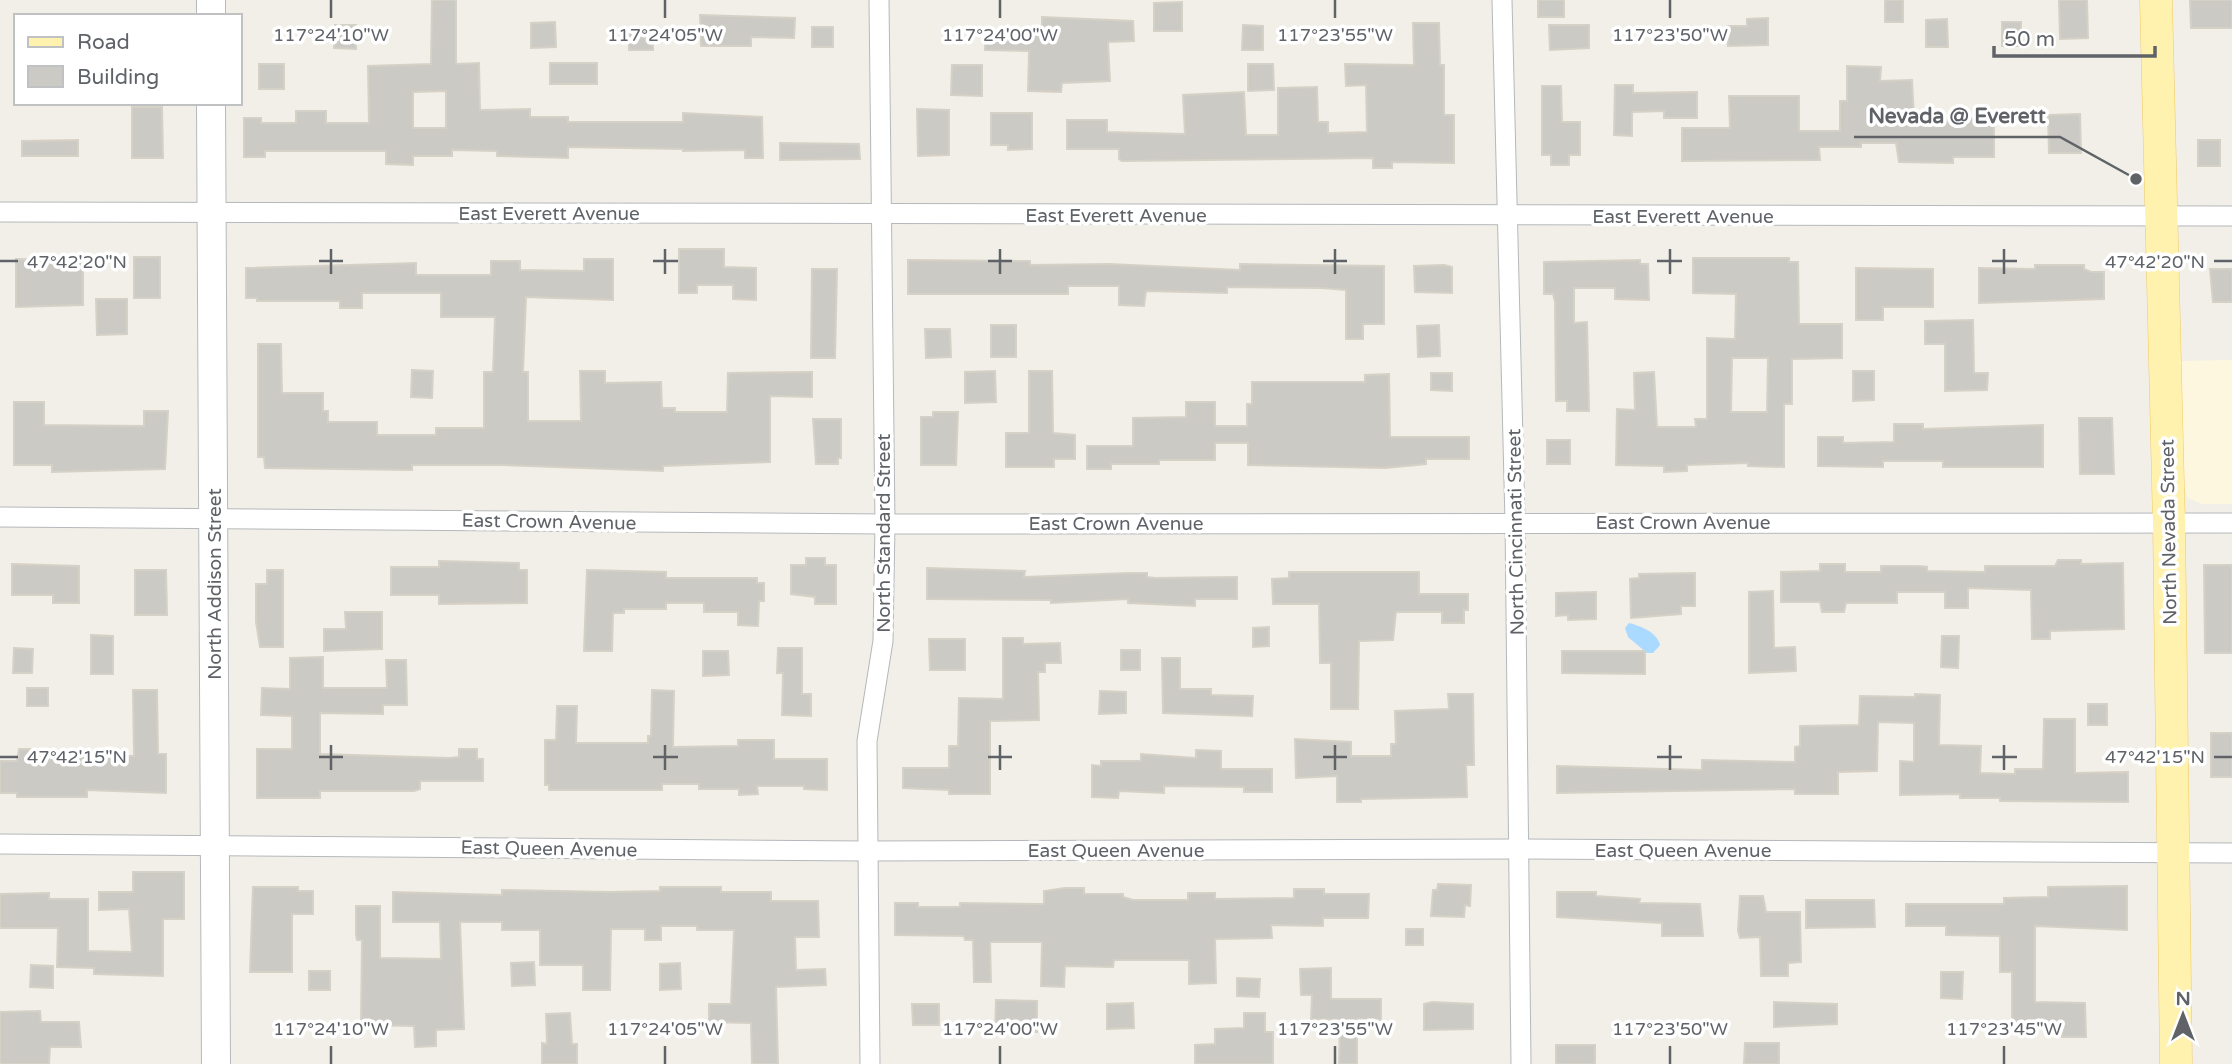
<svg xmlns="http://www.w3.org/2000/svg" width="2232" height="1064" font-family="'Varela Round',sans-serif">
  <rect width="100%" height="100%" fill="#f1efe8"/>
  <polygon fill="#fef7e0" points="2232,360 2232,504 2202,504 2188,498 2184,488 2181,361"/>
  <path fill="#aadaff" d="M1629,623c11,3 28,9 31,22l-7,8h-6l-19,-16 -3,-9z"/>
  <g fill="#cccac5" stroke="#d6d1c6" stroke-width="2" fill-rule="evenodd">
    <path d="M432,0h24v64l23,-1 1,47 50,-1v8h38v5h115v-9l79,4 1,41h-18v-8l-62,1v-2l-115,-2v11l-71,-2v-5l-45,-1v6h-39v9l-27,-1v-13h-121v6h-21v-39h17v5h35v-12h30v12h43l-1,-57 63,-2zM446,91v37h-33v-36z"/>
    <rect x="1538" y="0" width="26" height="17"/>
    <rect x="1885" y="0" width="18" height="22"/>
    <polygon points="2059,0 2087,0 2088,38 2060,39"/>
    <polygon points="2190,0 2232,0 2232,28 2191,28"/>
    <polygon points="1182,2 1182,31 1154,31 1154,3"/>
    <polygon points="700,15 795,18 794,38 751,37 751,46 701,46"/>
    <polygon points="1042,17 1133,21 1134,41 1108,42 1110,81 1062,83 1061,92 1028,91 1029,51 985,50 985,31 1042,31"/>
    <polygon points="1768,18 1768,45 1728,46 1727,26 1747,26 1747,19"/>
    <polygon points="1947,19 1948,47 1926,47 1926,20"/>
    <polygon points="555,22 556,47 531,48 531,23"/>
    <rect x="2002" y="22" width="19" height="24"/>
    <polygon points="1413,23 1439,23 1440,65 1444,65 1444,115 1454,115 1454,163 1392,162 1392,168 1373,168 1373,158 1122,161 1119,159 1119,149 1067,149 1067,120 1107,120 1107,132 1185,134 1183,95 1244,92 1246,135 1278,135 1278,88 1317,87 1318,122 1328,122 1328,133 1367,132 1366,85 1346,86 1345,64 1414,65"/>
    <polygon points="335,25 356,25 356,49 334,48"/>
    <polygon points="1243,25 1263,26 1263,50 1242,50"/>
    <polygon points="1549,25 1589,25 1589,48 1550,50"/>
    <rect x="812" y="27" width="21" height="20"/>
    <rect x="629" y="30" width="24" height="20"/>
    <rect x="550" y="63" width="47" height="21"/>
    <rect x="259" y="64" width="25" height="25"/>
    <polygon points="1248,64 1273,64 1274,90 1248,91"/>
    <polygon points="952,65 982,65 982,96 951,95"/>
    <polygon points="1847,66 1881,67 1880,81 1912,80 1914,118 1994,118 1994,157 1953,157 1953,163 1899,162 1896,143 1861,143 1861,147 1819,147 1820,160 1682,161 1682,128 1730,128 1729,96 1799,96 1799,131 1840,131 1840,101 1847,101"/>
    <polygon points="1615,85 1633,85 1633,93 1697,92 1697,118 1664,118 1664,111 1632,112 1632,136 1614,135"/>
    <polygon points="1542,86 1561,86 1562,122 1580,122 1580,155 1569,155 1569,165 1551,165 1551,155 1542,155"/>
    <polygon points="132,107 162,107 163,158 132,158"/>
    <polygon points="917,109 949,110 949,155 918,156"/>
    <polygon points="991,113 1032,113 1032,149 1008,150 1008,145 991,145"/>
    <polygon points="2080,114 2081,153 2049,153 2048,115"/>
    <polygon points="78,140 78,156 22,156 22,141"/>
    <rect x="2198" y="140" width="22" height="26"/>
    <polygon points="780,143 859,144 860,159 780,160"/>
    <polygon points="679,249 724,249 724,267 756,268 756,300 733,299 733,285 697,285 697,293 679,293"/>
    <rect x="134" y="257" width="26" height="41"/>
    <path d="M1693,258h96v4h9l1,62h43v34l-50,1v45h-8v63l-36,-1v-3l-61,2v6l-23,1v-6l-48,-1 1,-56 18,1 -1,-37 20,-1 3,55h39l-1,-8h12v-81l28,1 1,-45 -43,-1zM1732,358h36l-1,54h-36z"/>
    <polygon points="16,259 83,261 83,305 16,307"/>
    <polygon points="584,259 613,259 613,300 526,297 523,372 528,372 528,421 581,421 580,371 605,371 605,383 661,382 662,408 675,408 675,412 727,412 728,373 812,372 812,397 770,396 770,462 663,466 663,471 503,465 412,465 412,470 265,468 264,457 258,457 258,344 281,344 282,393 323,393 323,411 328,411 328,422 377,422 377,435 436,435 436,428 484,428 484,372 493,372 495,317 441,317 441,293 362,293 362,308 340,308 340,301 257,301 257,298 246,298 246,268 416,263 416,275 491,275 491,261 520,261 520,270 584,271"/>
    <polygon points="908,260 1030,261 1030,265 1109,264 1240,270 1240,264 1384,266 1384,324 1363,324 1363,339 1346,339 1346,290 1322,288 1227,287 1227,293 1146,291 1144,306 1119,305 1119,286 1068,286 1068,294 908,294"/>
    <polygon points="1640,260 1640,264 1648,264 1649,300 1615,299 1615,288 1574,288 1574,323 1587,322 1589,411 1567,411 1567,401 1556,401 1555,302 1553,294 1544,294 1544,262"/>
    <polygon points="1444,265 1452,267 1452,293 1415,292 1414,266"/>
    <polygon points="2035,265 2084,265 2084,269 2091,272 2104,272 2104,299 1979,303 1979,268 2035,269"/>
    <polygon points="1856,268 1933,269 1933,307 1883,307 1883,320 1856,320"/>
    <polygon points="812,269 837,269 835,358 811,358"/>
    <polygon points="2210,269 2232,269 2232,302 2213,302"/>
    <polygon points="96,299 127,299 127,334 97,335"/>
    <polygon points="1973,320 1974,373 1988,373 1987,390 1945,391 1945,344 1925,344 1925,321"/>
    <rect x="991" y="325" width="25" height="32"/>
    <polygon points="1439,325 1440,356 1418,357 1417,326"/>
    <polygon points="925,329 950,329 951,357 926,358"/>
    <polygon points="412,370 433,371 432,398 411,397"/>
    <polygon points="995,371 996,402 965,403 965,372"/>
    <polygon points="1029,371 1052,371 1053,433 1075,435 1075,459 1054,459 1054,467 1006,467 1006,433 1029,433"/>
    <polygon points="1853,371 1874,371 1874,400 1853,401"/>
    <polygon points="1431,373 1452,373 1452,391 1431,390"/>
    <polygon points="1389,374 1390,437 1469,437 1469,459 1426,459 1426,464 1385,468 1248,465 1248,443 1215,443 1215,460 1159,460 1159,464 1111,464 1111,469 1087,469 1087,446 1133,446 1133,418 1186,417 1186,402 1215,402 1215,426 1247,426 1247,404 1252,404 1252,382 1365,382 1365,375"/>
    <polygon points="14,402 44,402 44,425 144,426 144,411 168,411 165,469 52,472 52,465 14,465"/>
    <polygon points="933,412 958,412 956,465 921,465 921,417 933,417"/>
    <polygon points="2079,418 2112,418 2114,474 2080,474"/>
    <polygon points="813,419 841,419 841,458 838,458 838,464 816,464"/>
    <polygon points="1894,424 1923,424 1923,429 2043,425 2043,467 1943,467 1943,461 1883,461 1883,467 1818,466 1818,437 1843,437 1843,443 1894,442"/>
    <rect x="1547" y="440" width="23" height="24"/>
    <polygon points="806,558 825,558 825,565 836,565 836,604 815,604 815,597 791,594 791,565 806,565"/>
    <polygon points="2058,560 2081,560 2081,564 2123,563 2124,629 2050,631 2050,639 2032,639 2031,590 1968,588 1968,608 1945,608 1945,592 1897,592 1897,603 1846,603 1844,612 1822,612 1820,602 1781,602 1781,572 1820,571 1820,564 1845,564 1845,572 1881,572 1881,566 1919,566 1927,567 1927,571 1985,572 1985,566 2055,566"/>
    <polygon points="439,561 519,563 519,570 527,570 527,603 439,604 439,595 391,595 391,567 439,567"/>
    <polygon points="12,564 79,566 79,603 53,603 53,595 12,595"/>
    <polygon points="2204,565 2232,565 2232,653 2205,653"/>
    <polygon points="927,568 1025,571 1024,577 1128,573 1147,573 1147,577 1155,578 1237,577 1237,599 1195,599 1195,606 1128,603 1128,599 1051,603 1051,600 927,599"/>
    <polygon points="135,570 166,570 167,615 135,615"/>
    <polygon points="267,570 283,570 283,647 260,647 256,622 256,584 267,584"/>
    <polygon points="587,570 666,572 666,578 757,578 757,583 764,583 764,601 759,601 758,626 738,625 738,612 704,612 704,603 666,603 666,609 624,609 624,613 613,613 612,651 584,651"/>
    <polygon points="1289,572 1419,572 1419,594 1468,594 1468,610 1464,610 1464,623 1442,623 1442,612 1396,612 1393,640 1359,641 1358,709 1331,709 1331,663 1320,663 1319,604 1273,604 1272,579 1289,578"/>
    <polygon points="1695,573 1695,606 1681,606 1681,614 1631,618 1630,579 1639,578 1639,574"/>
    <polygon points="1773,591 1774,648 1795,647 1796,671 1749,673 1749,592"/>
    <polygon points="1596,592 1596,619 1568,620 1568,615 1556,616 1556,593"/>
    <polygon points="345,612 382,612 382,649 324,651 324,629 346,629"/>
    <polygon points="1269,627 1269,646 1253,647 1253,628"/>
    <polygon points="91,635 113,636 113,674 91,674"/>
    <polygon points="1942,636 1959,636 1958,668 1941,667"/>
    <polygon points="1003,638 1023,638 1023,644 1060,643 1061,663 1045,663 1045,672 1038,672 1039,720 990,721 990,794 949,794 949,790 903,788 903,768 949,768 949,746 958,746 959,698 1003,699"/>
    <polygon points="929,639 965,639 965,670 930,670"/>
    <polygon points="14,648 33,649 32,673 13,673"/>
    <polygon points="778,648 802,648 802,694 811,694 811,716 782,715 783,673 777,673"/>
    <rect x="1121" y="650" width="19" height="20"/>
    <polygon points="703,651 728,651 729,675 703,676"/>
    <polygon points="1562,651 1645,651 1645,674 1562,673"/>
    <polygon points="323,657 323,688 387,688 386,660 406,660 407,705 383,705 383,714 320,713 320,754 450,758 459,757 459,749 477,749 477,759 483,759 483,781 420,781 420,789 414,791 320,791 320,798 257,798 257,749 292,749 292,716 261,715 262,688 290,689 290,658"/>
    <polygon points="1162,658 1180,658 1180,689 1211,689 1211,695 1253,696 1252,716 1163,713"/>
    <rect x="27" y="688" width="21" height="18"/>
    <polygon points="133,690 157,690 158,754 166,754 166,793 87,790 87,797 17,797 17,793 0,793 0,761 17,761 19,749 41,749 43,755 134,756"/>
    <polygon points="652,690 674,691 673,747 738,746 738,740 774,740 774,759 827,759 827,790 804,789 804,786 757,786 758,794 739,795 739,789 699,789 699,784 662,784 662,790 549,790 549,785 545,785 545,740 556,740 557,706 577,706 576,743 648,743 648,736 651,736"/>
    <polygon points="1100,691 1126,692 1126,713 1099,714"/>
    <polygon points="1448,694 1473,694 1474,765 1466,765 1467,797 1361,799 1361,802 1337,802 1337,776 1296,778 1295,739 1351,742 1351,756 1391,756 1391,744 1396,744 1395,711 1449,709"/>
    <polygon points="1915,694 1940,695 1939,745 1981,746 1980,773 2015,774 2015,769 2043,769 2044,719 2075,719 2075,773 2128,772 2128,802 2000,801 2000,798 1960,798 1960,794 1900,795 1900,761 1914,762 1914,723 1878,722 1877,771 1838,772 1838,794 1795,794 1795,789 1557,793 1557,766 1702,770 1702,760 1795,762 1795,747 1800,746 1800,726 1859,725 1860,696 1915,697"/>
    <rect x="2088" y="704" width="19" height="21"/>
    <rect x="2211" y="733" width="21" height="44"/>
    <polygon points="1196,750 1221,751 1221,769 1272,769 1272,792 1244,792 1244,787 1164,786 1164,793 1119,791 1118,798 1092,797 1092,765 1101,766 1101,761 1141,761 1141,754 1196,758"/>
    <polygon points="133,872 184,872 184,919 163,919 163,976 94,974 94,968 57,967 58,928 0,928 0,894 49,893 49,899 88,899 88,951 132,952 129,909 99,910 99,892 133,892"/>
    <polygon points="1438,884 1471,885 1470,906 1465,905 1464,917 1431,916 1433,890 1437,890"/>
    <polygon points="2127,886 2127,930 2035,926 2035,1002 2085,1003 2086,1037 2062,1037 2062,1022 2012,1022 2012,972 2000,972 2000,936 1946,935 1946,926 1906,926 1906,904 2004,904 2004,898 2048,897 2048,887"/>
    <polygon points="253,887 298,887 298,891 313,891 313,914 292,914 292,972 250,972"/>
    <polygon points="660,887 721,887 721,892 771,892 771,901 818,901 819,937 795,937 796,970 825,969 826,985 776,987 778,1064 752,1064 751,1023 709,1022 709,1004 731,1004 734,930 697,930 697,926 661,926 661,940 645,940 645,929 611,929 610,990 583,990 583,965 540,965 540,930 502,930 502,922 460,922 464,1029 436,1030 436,1046 415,1047 414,1026 361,1025 362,940 357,940 356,935 356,906 380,906 380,958 441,959 440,922 393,922 393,892 502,895 502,890 609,892 660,891"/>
    <polygon points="1065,888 1084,888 1084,894 1123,894 1123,897 1133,900 1188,900 1188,893 1215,893 1215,899 1294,898 1294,889 1324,889 1324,894 1369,894 1368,918 1323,918 1323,926 1271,925 1272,938 1215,939 1216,983 1189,984 1189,960 1114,960 1113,967 1065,966 1064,987 1041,986 1042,942 990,942 991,982 974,982 973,940 965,940 964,936 895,935 895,903 918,903 918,907 960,907 960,903 1044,904 1044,891"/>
    <polygon points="1557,892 1596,892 1596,896 1640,899 1639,903 1700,904 1703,936 1662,936 1662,923 1557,917"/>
    <polygon points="1740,896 1763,896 1766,912 1800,912 1801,962 1788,963 1788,976 1761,976 1760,937 1740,938 1738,931"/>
    <polygon points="1806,900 1874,900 1875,927 1806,928"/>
    <rect x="1406" y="929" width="17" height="16"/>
    <polygon points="534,962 535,985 512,986 511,963"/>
    <polygon points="680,963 681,989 660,990 660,964"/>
    <polygon points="31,965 53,966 53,988 30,987"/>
    <polygon points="1331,968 1331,999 1381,999 1381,1020 1357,1019 1357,1064 1339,1064 1340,1020 1311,1019 1312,995 1301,995 1300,969"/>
    <rect x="309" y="971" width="21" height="19"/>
    <polygon points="1941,972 1963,972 1962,999 1941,998"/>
    <polygon points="1237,978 1260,979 1259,997 1237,996"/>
    <polygon points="996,1000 1037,1001 1037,1032 995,1031"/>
    <polygon points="1432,1002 1473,1004 1473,1029 1424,1030 1424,1004"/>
    <polygon points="1774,1002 1837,1004 1837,1024 1774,1027"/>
    <polygon points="1133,1003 1134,1028 1107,1029 1107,1004"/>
    <polygon points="912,1004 939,1004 939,1025 913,1025"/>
    <polygon points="40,1011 41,1022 79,1022 81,1047 50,1047 49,1064 0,1064 0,1012"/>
    <polygon points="570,1013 572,1044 577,1044 577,1064 542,1064 542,1043 547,1044 546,1014"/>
    <polygon points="1244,1013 1265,1013 1265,1032 1273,1032 1273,1064 1195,1064 1195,1045 1215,1044 1215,1029 1244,1028"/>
    <polygon points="1745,1043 1779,1043 1779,1064 1744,1064"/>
    <rect x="1556" y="1045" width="39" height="19"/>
  </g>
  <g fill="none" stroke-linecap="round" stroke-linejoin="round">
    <g stroke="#b5b8bc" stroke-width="21">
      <g id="street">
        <polyline points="1502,0 1515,521 1521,1064"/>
        <polyline points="0,212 2232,216"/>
        <polyline points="0,517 885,524 2232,523"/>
        <polyline points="0,844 867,851 1519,849 2232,853"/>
        <polyline points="870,1064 867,741 883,641 885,524 879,0"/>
      </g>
    </g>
    <g stroke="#b6babf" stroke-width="30">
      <g id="secondary">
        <polyline points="211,0 211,16"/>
        <polyline points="211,103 216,1064"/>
      </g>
    </g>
    <g stroke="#f2c960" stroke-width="33">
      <polyline id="primary" points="2156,0 2169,523 2176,1064"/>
    </g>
    <use href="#street" stroke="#fff" stroke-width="19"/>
    <use href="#secondary" stroke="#fff" stroke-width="28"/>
    <use href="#primary" stroke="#fff2af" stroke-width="32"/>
  </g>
  <path fill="none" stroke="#5f6368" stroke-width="2.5" d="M331,0v18M665,0v18M1000,0v18M1335,0v18M1670,0v18M331,249v25M665,249v25M1000,249v25M1335,249v25M1670,249v25M2004,249v25M0,261h18M319,261h24M653,261h25M988,261h24M1323,261h24M1657,261h25M1992,261h25M2214,261h18M331,745v25M665,745v25M1000,745v25M1335,745v25M1670,745v25M2004,745v25M0,757h18M319,757h24M653,757h25M988,757h24M1323,757h24M1657,757h25M1992,757h25M2214,757h18M331,1046v18M665,1046v18M1000,1046v18M1335,1046v18M1670,1046v18M2004,1046v18"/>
  <g text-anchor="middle" stroke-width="7" stroke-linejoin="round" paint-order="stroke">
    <g font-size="19" fill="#5f6368" stroke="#fff">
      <text x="549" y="220">East Everett Avenue</text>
      <text x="1116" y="222">East Everett Avenue</text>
      <text x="1683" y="223">East Everett Avenue</text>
      <text transform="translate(549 521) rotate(1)" y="7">East Crown Avenue</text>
      <text x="1683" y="529">East Crown Avenue</text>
      <text x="1116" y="530">East Crown Avenue</text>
      <text transform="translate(1515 532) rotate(-91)" y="7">North Cincinnati Street</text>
      <text transform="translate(2168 532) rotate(-91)" y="7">North Nevada Street</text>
      <text transform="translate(883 533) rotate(-90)" y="7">North Standard Street</text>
      <text transform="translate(214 584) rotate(-90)" y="7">North Addison Street</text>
      <text transform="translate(549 848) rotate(1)" y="7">East Queen Avenue</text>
      <text x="1116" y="857">East Queen Avenue</text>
      <text x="1683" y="857">East Queen Avenue</text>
    </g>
  </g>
  <g font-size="18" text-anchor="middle" fill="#5f6368" stroke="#fff" stroke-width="7" stroke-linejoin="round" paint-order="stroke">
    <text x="331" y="41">117°24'10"W</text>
    <text x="665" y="41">117°24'05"W</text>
    <text x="1000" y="41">117°24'00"W</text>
    <text x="1335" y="41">117°23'55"W</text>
    <text x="1670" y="41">117°23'50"W</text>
    <text x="77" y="268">47°42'20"N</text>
    <text x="2155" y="268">47°42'20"N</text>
    <text x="77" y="763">47°42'15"N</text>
    <text x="2155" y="763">47°42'15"N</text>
    <text x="331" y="1035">117°24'10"W</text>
    <text x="665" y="1035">117°24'05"W</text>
    <text x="1000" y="1035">117°24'00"W</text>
    <text x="1335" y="1035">117°23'55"W</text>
    <text x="1670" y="1035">117°23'50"W</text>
    <text x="2004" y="1035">117°23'45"W</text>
  </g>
  <path fill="none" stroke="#5f6368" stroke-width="2.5" d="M2136 179L2060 137H1854"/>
  <circle fill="#5f6368" stroke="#fff" stroke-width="2.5" cx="2136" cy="179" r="7"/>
  <g font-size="21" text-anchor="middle" font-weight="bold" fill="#5f6368" stroke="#fff" stroke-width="7" stroke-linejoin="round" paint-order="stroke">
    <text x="1957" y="123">Nevada @ Everett</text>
  </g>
  <rect x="14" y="14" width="228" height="91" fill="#ffffff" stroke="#bfc1c3" stroke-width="2"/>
  <rect x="28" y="37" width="35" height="10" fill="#fff2af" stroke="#bfc1c3" stroke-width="2"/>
  <text x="77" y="49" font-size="21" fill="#5f6368">Road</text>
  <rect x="28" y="66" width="35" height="21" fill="#cccac5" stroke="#bfc1c3" stroke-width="2"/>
  <text x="77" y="84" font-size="21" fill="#5f6368">Building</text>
  <g transform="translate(2183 1015)" stroke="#ffffff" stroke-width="5" paint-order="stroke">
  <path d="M0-5L12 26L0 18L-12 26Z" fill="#5f6368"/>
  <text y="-10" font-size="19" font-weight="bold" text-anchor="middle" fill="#5f6368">N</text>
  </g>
  <path d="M1994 46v10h161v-10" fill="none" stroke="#5f6368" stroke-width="3.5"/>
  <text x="2004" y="46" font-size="21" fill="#5f6368" stroke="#ffffff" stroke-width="5" paint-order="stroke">50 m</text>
</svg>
